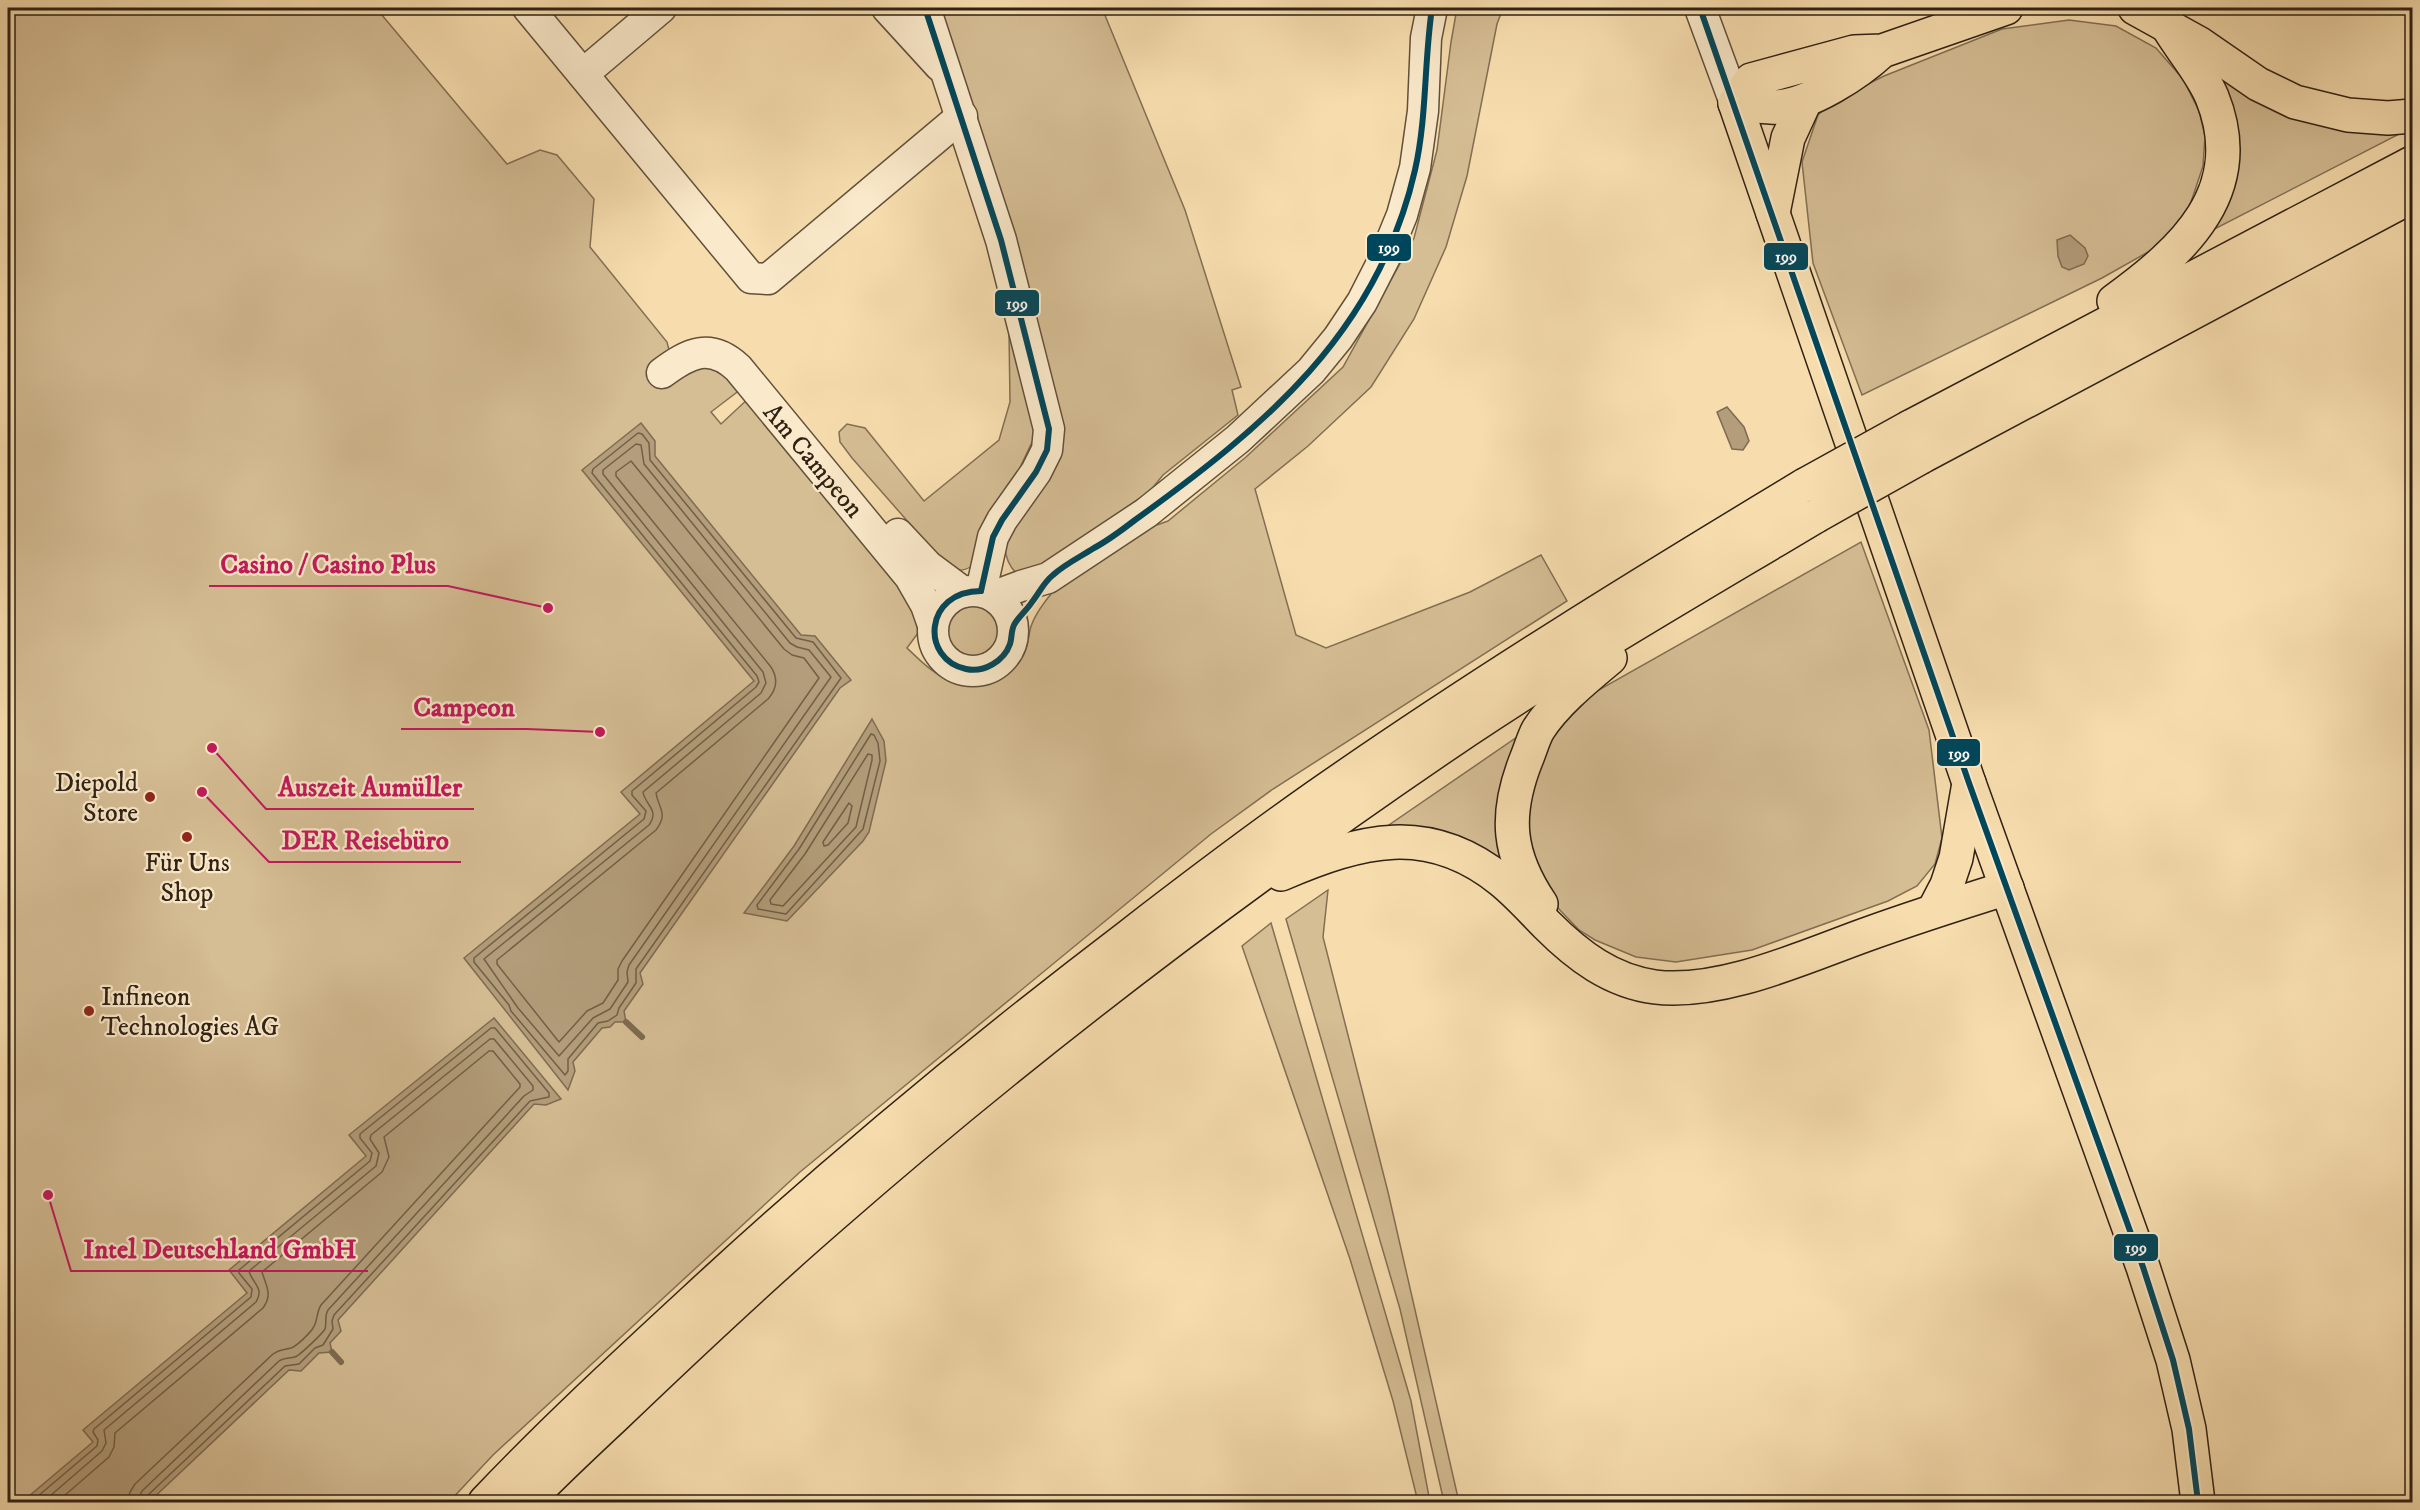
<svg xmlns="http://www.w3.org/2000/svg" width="2420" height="1510" font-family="'IM FELL DW Pica',serif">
  <rect width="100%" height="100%" fill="#f7ddae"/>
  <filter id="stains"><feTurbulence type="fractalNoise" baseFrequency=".00333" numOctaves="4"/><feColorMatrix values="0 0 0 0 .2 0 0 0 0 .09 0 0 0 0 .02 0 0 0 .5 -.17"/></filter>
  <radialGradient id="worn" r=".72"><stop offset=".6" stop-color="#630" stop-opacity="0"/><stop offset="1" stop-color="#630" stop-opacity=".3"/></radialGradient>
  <g fill="#d5bd94" stroke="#826f54" stroke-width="1.5">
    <path d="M8,8h368l131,156 33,-14 17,5 37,44 -4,48 77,95 2,8 -5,4 52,9 29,23 -34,26 10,12 30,-28 143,174 23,42 1,21 -11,15c25,24 44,43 81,32 13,-4 26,-12 34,-23 6,-9 6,-17 8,-27 3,-13 12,-25 21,-36l100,-67 17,-6 78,-64 97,-90 71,-129 23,-88 14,-108 6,-34h46l-6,16 -30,152 -21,71 -32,72 -43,68 -63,59 -53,43 41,146 30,13 144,-56 71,-37 26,46 -294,188 -62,45 -411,338 -307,283 -44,47h-441z"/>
    <path d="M936,8h166l83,202 56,177 -9,3 6,25 -75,60 -13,16 -106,74 -28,8c-6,-6 -11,-16 -11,-26 2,-21 32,-57 45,-75z"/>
    <polygon points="2069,20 2116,26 2156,48 2183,79 2199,111 2205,136 2203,166 2190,205 2164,243 2102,278 1862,395 1813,263 1802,162 1818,115 1830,103 1884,76 2002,29"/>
    <polygon points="2210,63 2409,129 2201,236 2226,191"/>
    <path d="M1009,332l7,3 19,77 -2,28 -58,124c-11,8 -17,8 -29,1l-94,-107 -12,-16 -1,-10 8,-8 18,4 59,73 75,-61 11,-38z"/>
    <polygon points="1861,542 1929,730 1942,838 1935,864 1917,886 1888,901 1752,950 1676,962 1636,957 1595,940 1579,930 1558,908 1536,870 1525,835 1528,801 1549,740 1569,714 1588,696"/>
    <circle cx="973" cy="630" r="31"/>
    <polygon points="1520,735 1509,869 1386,827"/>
    <polygon points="1328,890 1323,937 1388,1192 1459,1502 1444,1502 1400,1309 1286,919"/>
    <polygon points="1271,923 1411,1401 1430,1502 1418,1502 1393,1401 1350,1259 1242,946"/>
  </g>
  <g fill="#b39d7a" stroke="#7e6b51" stroke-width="1.5">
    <polygon points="2070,235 2085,248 2088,256 2084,264 2069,270 2062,267 2058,256 2057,240"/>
    <polygon points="1727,407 1744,427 1749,441 1743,450 1732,449 1717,412"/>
    <polygon points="641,423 655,441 655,456 801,635 815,636 851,680 840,688 640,973 643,984 624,1011 626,1022 615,1022 610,1027 602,1028 573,1062 575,1071 568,1090 464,958 640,814 621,792 754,681 582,470"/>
    <polygon points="872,719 884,741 886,761 869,832 863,841 787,921 744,913 794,846"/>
    <polygon points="494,1018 561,1099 546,1105 534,1104 338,1320 341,1331 330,1343 332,1352 319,1353 301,1371 289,1370 149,1502 22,1502 93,1442 83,1430 247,1293 229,1270 366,1156 349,1135"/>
  </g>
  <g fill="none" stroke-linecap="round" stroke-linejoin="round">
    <g stroke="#715f47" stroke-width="1.5">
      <polygon points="638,433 642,434 649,443 650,460 796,638 813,642 841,678 636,969 636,983 619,1008 617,1015 608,1021 598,1023 568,1059 568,1071 565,1075 511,1011 509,1005 474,962 474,958 644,819 646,811 632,795 632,791 756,687 759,682 757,676 592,473 593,469"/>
      <path d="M636,444l5,1 3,19 146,179 7,4 12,3 22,27 -202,288 -2,7 1,10 -18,27 -17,9 -34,38 -41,-48 -34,-49 165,-134c11,-15 -4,-20 -6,-33l118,-99 5,-10 -3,-11 -160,-198v-4z"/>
      <path d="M631,461l153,188 8,6 12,3 15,20 -197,283 -4,8v11l-15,23 -16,8 -28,31 -62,-78v-4l159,-130c13,-17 2,-22 0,-37l112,-94c9,-10 10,-21 3,-32l-155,-191v-4z"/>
      <polygon points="871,734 874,735 878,743 880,761 863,829 786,914 758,909 757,905 799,849"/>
      <polygon points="868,754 872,755 872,760 856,827 783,906 771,904 770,900 805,854"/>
      <polygon points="849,803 852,806 848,823 828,845 824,846 823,842"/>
      <polyline points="31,1502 97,1446 98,1440 93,1432 94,1429 251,1297 252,1289 239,1273 239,1270 370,1161 372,1153 360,1138 360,1134 491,1028 495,1028 549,1093 549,1097 530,1101 334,1315 332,1321 333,1329 323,1345 315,1348 299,1364 285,1366 147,1496 145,1502"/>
      <path d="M43,1502l59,-51 4,-8 -2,-13 152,-128c9,-14 -4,-19 -7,-31l127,-105 3,-13 -9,-14 1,-4 119,-96h4l39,47v4l-9,6 -196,214c-4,7 -1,12 -3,19 -3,5 -22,23 -28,27 -5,3 -12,1 -18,5l-137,130 -5,11"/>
      <path d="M57,1502l52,-45 5,-10 1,-14 148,-125c10,-14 3,-22 -1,-36l120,-100 7,-15 -5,-20 105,-86h4l27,33v3l-199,218c-5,8 -3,16 -8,23 -3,5 -16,18 -22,20 -7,2 -11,1 -18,6l-138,130 -5,8 -2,10"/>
    </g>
    <g stroke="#7e6b51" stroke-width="6">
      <polyline points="626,1022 642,1037"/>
      <polyline points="332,1352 341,1362"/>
    </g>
    <g stroke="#61503a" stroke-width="33">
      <g id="minor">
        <polyline points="528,8 751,278 768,279 962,116"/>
        <polyline points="887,8 940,66"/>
        <polyline points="925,8 1001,240 1049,429 1047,450 1036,472 1002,520 993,537 981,591"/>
        <polyline points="1700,8 1735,103"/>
        <polyline points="583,74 661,8"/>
        <path d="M662,373c27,-20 48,-31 76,-5l172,209 16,28 7,20"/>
        <polyline points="898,534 928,566 963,592"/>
        <circle cx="973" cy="631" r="40"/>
        <polyline points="994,596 1021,586 1048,578 1146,513 1238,439 1311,371 1338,338 1362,302 1384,259 1402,215 1415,168 1423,111 1426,38 1432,8"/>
      </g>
    </g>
    <g stroke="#2f2114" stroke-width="36">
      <polyline id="major" points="1735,103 1969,783 2143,1267 2173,1360 2189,1429 2198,1502"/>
    </g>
    <g stroke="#2f2114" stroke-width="36">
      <g id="highway">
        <polyline points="2135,8 2200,44 2258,84 2295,102 2348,115 2388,118 2412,116"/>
        <path d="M1882,51c-25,23 -71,53 -105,56 -14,1 -28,-2 -42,-4l16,-23 103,-28 28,-1 124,-43"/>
        <polyline points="1773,213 1788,138 1805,101"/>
        <path d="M2114,301c69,-50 136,-110 98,-204 -11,-26 -30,-46 -44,-70"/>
        <polyline points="1910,427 2412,163"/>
        <polyline points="1921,457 2412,196"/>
        <path d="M1281,874c80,-34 147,-53 221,7 16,13 31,30 45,44 31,31 64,56 108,62 66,8 149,-30 210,-52 47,-17 94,-32 142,-47"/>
        <path d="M1541,904c-33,-49 -37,-88 -15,-144 4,-9 7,-21 12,-30 17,-27 48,-52 72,-72"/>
        <polyline points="1934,910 1947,885 1956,858 1969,783"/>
        <path d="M485,1502c73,-77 152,-149 230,-221 132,-121 270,-235 413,-344 62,-48 124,-95 188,-140 159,-111 323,-212 489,-312"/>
        <path d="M526,1502c28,-29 58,-57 88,-85 71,-68 142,-135 217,-200 201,-176 414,-337 636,-487 114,-76 232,-144 349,-214"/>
      </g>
    </g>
    <use href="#minor" stroke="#fae9ca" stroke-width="30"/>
    <use href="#major" stroke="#f7ddae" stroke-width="33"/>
    <use href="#highway" stroke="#f7ddae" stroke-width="33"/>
    <g stroke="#2f2114" stroke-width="36" stroke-linecap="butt">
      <g id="highway-bridge">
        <polyline points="1805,485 1910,427"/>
        <polyline points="1816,516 1921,457"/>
      </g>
    </g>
    <use href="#highway-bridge" stroke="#f7ddae" stroke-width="33"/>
    <g stroke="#fae9ca" stroke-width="10">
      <g id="bus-1">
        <polyline points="925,8 1001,240 1049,429 1047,450 1036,472 1002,520 993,537 981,591"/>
        <polyline points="1700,8 1969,783 2143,1267 2173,1360 2189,1429 2198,1502"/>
        <path d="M981,591c-57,0 -61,68 -15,78 18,4 38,-8 44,-25 2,-6 1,-13 4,-19 4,-8 13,-15 18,-23 7,-9 12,-20 21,-27 12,-11 27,-18 41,-27 15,-8 28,-18 41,-28 129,-93 243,-187 280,-350 12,-53 9,-108 17,-162"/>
      </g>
    </g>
    <use href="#bus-1" stroke="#00465a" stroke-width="6"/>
  </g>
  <g fill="#8f2418" stroke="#fae9ca" stroke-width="2">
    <circle cx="150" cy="797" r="6"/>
    <circle cx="187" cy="837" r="6"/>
    <circle cx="89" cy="1011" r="6"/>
  </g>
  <g text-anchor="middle" stroke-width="4.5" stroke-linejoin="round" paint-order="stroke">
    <g font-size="26" fill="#2f2114" stroke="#fae9ca">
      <text transform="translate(814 460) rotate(50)" y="9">Am Campeon</text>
    </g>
    <g font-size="26" fill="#2f2114" stroke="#fae9ca" text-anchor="end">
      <text x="138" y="791">Diepold<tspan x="138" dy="30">Store</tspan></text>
      <text x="187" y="871" text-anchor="middle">Für Uns<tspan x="187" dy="30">Shop</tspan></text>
      <text x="101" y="1005" text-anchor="start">Infineon<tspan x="101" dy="30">Technologies AG</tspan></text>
    </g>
  </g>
  <path fill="none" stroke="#c2185b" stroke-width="2" d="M548 608L448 586H209M600 732L527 729H401M212 748L266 809H474M202 792L269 862H461M48 1195L71 1271H368"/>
  <g fill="#c2185b" stroke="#fae9ca" stroke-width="2">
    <circle cx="548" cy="608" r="6"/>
    <circle cx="600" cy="732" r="6"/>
    <circle cx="212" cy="748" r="6"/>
    <circle cx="202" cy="792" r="6"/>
    <circle cx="48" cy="1195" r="6"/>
  </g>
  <g font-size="27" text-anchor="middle" font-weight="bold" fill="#c2185b" stroke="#fae9ca" stroke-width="4.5" stroke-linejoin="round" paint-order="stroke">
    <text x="328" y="573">Casino / Casino Plus</text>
    <text x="464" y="716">Campeon</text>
    <text x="370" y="796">Auszeit Aumüller</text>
    <text x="365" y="849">DER Reisebüro</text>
    <text x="220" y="1258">Intel Deutschland GmbH</text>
  </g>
  <g stroke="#fae9ca" stroke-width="2">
    <rect x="1366" y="233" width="46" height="29" rx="6" fill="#00465a"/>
    <rect x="1763" y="242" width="46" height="29" rx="6" fill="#00465a"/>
    <rect x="994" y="289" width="46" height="28" rx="6" fill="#00465a"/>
    <rect x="1936" y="738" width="45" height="29" rx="6" fill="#00465a"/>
    <rect x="2113" y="1233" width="46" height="29" rx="6" fill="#00465a"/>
  </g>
  <g font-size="16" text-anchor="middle" font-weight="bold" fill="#fff">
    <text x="1389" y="253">199</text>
    <text x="1786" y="262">199</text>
    <text x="1017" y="309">199</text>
    <text x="1959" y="759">199</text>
    <text x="2136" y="1253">199</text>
  </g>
  <rect width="2420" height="1510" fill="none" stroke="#f7ddae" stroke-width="30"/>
  <rect x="9" y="9" width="2402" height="1492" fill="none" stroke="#2f2114" stroke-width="3"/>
  <rect x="15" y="15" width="2390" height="1480" fill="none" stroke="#2f2114" stroke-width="1.5"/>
  <rect width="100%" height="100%" filter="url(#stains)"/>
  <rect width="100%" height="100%" fill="url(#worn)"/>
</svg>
